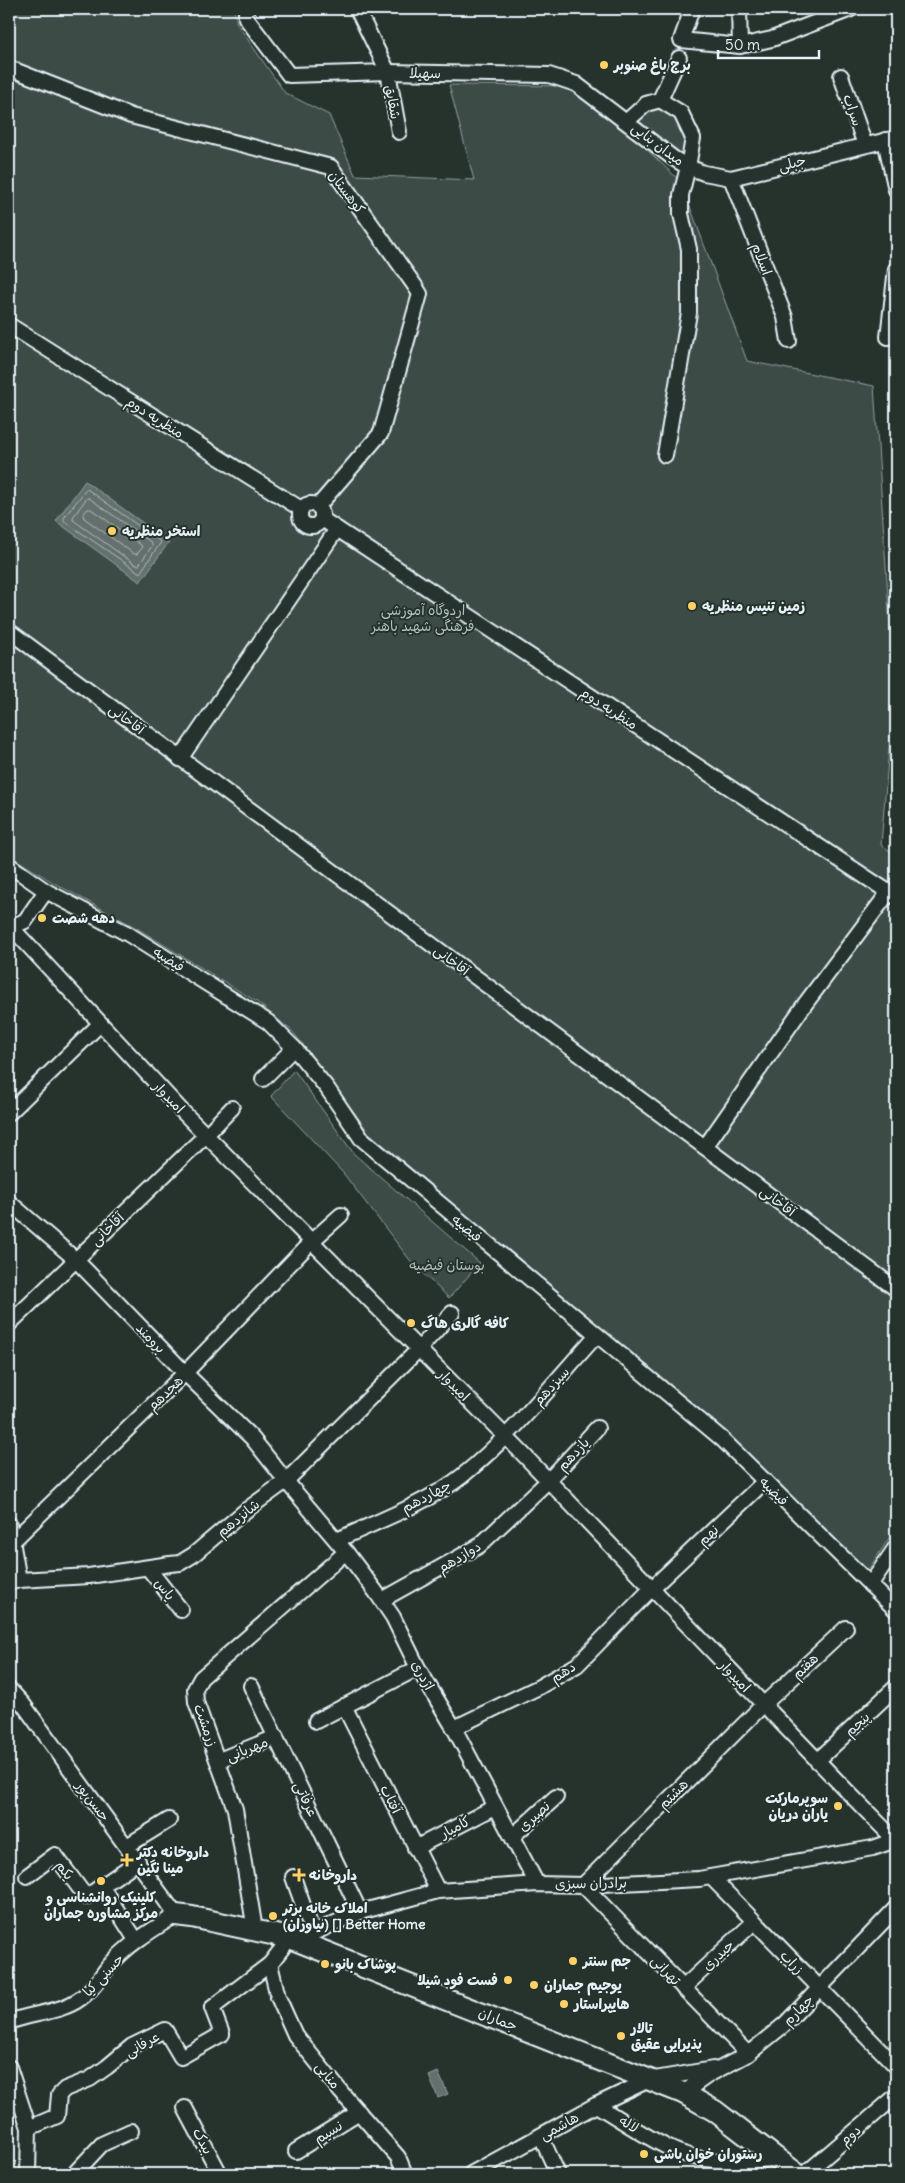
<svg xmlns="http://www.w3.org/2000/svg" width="905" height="2183" font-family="Delius,'Playpen Sans Arabic',sans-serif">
  <rect width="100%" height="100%" fill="#26332d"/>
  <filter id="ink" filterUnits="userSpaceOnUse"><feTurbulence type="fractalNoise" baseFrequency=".02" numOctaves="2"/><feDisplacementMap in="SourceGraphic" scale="10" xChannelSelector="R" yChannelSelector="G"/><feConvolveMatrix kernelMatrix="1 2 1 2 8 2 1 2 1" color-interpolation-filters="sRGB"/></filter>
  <g filter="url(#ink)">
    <g fill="#3e4b47" stroke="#939ea0">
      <polygon points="9,9 234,9 237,24 285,93 329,115 355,175 474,180 449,85 580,86 681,182 747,361 874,386 894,687 881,845 896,855 896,1528 868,1570 704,1414 369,1133 333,1083 293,1032 257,1002 135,927 54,883 9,855"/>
      <polygon points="653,108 668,111 682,126 686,154 677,155 642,126 636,119"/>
      <polygon points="294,1070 354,1154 480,1263 449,1298 413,1264 343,1173 271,1096"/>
    </g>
    <g fill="#636f6d" stroke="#98a3a5">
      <polygon points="85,481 169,542 140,582 56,521"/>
      <polygon points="438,2072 448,2094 438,2098 429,2076"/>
    </g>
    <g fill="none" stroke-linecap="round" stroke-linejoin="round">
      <g stroke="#b3bdc0" stroke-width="1">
        <polygon points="87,489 161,542 140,573 64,521 64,518"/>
        <polygon points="89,498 152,543 152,546 139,565 136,565 73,520 73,517 86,499"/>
        <polygon points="88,509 91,509 141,545 142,548 137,554 134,554 84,518 83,515"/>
      </g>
      <g stroke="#e8f1f8" stroke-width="18">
        <g id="street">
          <polyline points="246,9 246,18 289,75 388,72 549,75 576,84 673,158 688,167 693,138 681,113 660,100 646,104 627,121"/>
          <polyline points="357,9 388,72 399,132"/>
          <polyline points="692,9 681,40 740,46 772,39 851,9"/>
          <polyline points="739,9 740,46"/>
          <polyline points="9,68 131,116 331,167 415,286 420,294 381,433 318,506"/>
          <polyline points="841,76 865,145"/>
          <polyline points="660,100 679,58"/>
          <polyline points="885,140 896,190"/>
          <polyline points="731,178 785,317 789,341"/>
          <polyline points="9,325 301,509"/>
          <polyline points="888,337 896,269"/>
          <polyline points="665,455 689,313 689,249 681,214 681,195 688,167 704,173 731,178 896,138"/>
          <circle cx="311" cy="515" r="11"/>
          <polyline points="322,519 896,897"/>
          <polyline points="9,631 896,1289"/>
          <polyline points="180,759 337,529"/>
          <polyline points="9,865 46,891 128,934 268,1022 294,1048 327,1088 361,1138 722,1439 896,1610"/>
          <polyline points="9,928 25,921 46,891"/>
          <polyline points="12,928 181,1110 521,1452 843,1787 896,1841"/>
          <polyline points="263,1079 294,1048"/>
          <polyline points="9,1113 100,1024"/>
          <polyline points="705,1147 805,1004 889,892"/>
          <polyline points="9,1202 75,1259 185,1373 252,1438 286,1481 346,1552 376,1592 393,1617 418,1668 454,1728 537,1884"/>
          <polyline points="9,1324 206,1135 232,1108"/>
          <polyline points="9,1524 19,1580"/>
          <path d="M337,1540c37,-17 94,-39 125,-64 50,-40 91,-93 134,-140"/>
          <polyline points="13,1541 185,1373 312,1241 341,1215"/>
          <polyline points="148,1568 181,1610"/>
          <polyline points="9,1583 19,1580 89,1576 170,1564 180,1563 193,1555 245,1511 286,1481 418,1350 452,1313"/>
          <polyline points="870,1585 896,1547"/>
          <polyline points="382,1600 479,1546 548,1481 597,1428"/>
          <polyline points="251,1686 360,1912"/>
          <path d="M9,1689l14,15 153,211c-24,15 -48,29 -67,51 -9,11 -16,24 -28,32 -20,15 -50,15 -72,24"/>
          <polyline points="344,1706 438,1891"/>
          <polyline points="316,1721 418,1668"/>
          <polyline points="454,1728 539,1687 577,1665 652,1588 765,1481"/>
          <polyline points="219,1760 276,1737"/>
          <polyline points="817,1761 896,1687"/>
          <polyline points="513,1836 556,1797"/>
          <polyline points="127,1846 169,1820"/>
          <polyline points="415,1848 495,1807"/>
          <polyline points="27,1876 55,1855 86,1897 138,1861"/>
          <polyline points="293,1877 313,1933"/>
          <polyline points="711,1877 896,2066"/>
          <polyline points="583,1885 763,1705 846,1628"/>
          <polyline points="583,1885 748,2054"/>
          <polyline points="102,1887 136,1940"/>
          <polyline points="255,1930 235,1809 196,1702 195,1689 201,1678 346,1552"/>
          <polyline points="270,1964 278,1997 295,2035 341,2092 398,2157 405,2174"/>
          <polyline points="683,1988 754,1922"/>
          <polyline points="9,2067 29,2128 28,2174"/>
          <polyline points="683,2093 710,2074 748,2054 785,2024 896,1908"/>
          <path d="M596,2105c24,14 48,31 73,43 32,16 75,15 109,10"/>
          <polyline points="185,2108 220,2174"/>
          <polyline points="29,2128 57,2116 59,2095 65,2089 90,2079 107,2067 132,2046 165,2030 181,2057 222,2034 212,2008 270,1964 290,1938 313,1933 360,1912 438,1891 537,1884 583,1885 699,1879 873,1848 896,1840"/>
          <polyline points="541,2137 558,2174"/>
          <polyline points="296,2151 359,2112"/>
          <polyline points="74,2174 102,2144 131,2131"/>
          <polyline points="471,2174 596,2105 649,2080 713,2069"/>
          <polyline points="805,2174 896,2096"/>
        </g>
      </g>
      <g stroke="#e8f1f8" stroke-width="24">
        <polyline id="secondary" points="176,1915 192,1917 290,1938 683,2093 715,2111 797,2174"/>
      </g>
      <use href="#street" stroke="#26332d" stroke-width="14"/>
      <use href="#secondary" stroke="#26332d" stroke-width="20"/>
    </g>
  </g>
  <g fill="#ffd166" stroke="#26332d" stroke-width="2">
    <circle cx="604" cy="65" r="5"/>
    <circle cx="112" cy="531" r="5"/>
    <circle cx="692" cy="606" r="5"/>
    <circle cx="42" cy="918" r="5"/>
    <circle cx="411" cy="1323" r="5"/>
    <circle cx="838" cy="1806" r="5"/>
    <path d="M124.5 1852.5h5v5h5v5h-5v5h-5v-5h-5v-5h5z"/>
    <path d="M296.5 1867.5h5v5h5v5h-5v5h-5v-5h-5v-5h5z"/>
    <circle cx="101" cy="1881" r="5"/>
    <circle cx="273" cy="1916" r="5"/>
    <circle cx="573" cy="1961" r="5"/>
    <circle cx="325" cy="1964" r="5"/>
    <circle cx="508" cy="1980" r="5"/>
    <circle cx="534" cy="1985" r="5"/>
    <circle cx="564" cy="2004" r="5"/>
    <circle cx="621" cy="2036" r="5"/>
    <circle cx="644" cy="2154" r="5"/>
  </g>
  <g text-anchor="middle" stroke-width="4" stroke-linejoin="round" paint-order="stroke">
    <g font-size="14" font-weight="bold" fill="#e8f1f8" stroke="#26332d" text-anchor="start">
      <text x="614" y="70">برج باغ صنوبر</text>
      <text x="122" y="536">استخر منظریه</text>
      <text x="702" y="611">زمین تنیس منظریه</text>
      <text x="52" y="923">دهه شصت</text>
      <text x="421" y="1328">کافه گالری هاگ</text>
      <text x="828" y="1803" text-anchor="end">سوپرمارکت<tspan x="828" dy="16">یاران دریان</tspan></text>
      <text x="137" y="1857">داروخانه دکتر<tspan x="137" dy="16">مینا نگین</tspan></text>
      <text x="309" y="1880">داروخانه</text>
      <text x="101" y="1902" text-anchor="middle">کلینیک روانشناسی و<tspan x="101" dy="16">مرکز مشاوره جماران</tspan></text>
      <text x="283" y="1913">املاک خانه برتر<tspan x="283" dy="16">(نیاوران) [] Better Home</tspan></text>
      <text x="583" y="1966">جم سنتر</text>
      <text x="335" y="1969">پوشاک بانو</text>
      <text x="498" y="1985" text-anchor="end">فست فود شیلا</text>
      <text x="544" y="1990">یوجیم جماران</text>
      <text x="574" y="2009">هایپراستار</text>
      <text x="631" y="2033">تالار<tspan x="631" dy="16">پذیرایی عقیق</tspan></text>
      <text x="654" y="2159">رستوران خوان باشی</text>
    </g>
    <g font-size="14" fill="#e8f1f8" stroke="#26332d">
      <text transform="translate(425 73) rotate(1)" y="5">سهیلا</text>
      <text transform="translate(393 102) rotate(79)" y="5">شقایق</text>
      <text transform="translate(853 110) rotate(71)" y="5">سراب</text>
      <text transform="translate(658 144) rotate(37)" y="5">میدان بنایی</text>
      <text transform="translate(792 163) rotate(-14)" y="5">جبلی</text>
      <text transform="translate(347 192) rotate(53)" y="5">کوهستان</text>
      <text transform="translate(762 259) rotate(69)" y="5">اسلام</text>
      <text transform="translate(155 417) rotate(32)" y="5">منظریه دوم</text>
      <text transform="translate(609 708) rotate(33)" y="5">منظریه دوم</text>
      <text transform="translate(127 719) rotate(37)" y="5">آقاخانی</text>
      <text transform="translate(169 959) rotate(32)" y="5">فیضیه</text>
      <text transform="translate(452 960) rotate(37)" y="5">آقاخانی</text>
      <text transform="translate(169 1097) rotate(46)" y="5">امیدوار</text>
      <text transform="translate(778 1201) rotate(37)" y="5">آقاخانی</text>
      <text transform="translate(467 1228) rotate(40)" y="5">فیضیه</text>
      <text transform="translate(107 1229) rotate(-44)" y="5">آقاخانی</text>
      <text transform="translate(151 1338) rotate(46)" y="5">برومند</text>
      <text transform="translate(454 1385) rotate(45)" y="5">امیدوار</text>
      <text transform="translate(551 1386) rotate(-48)" y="5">سیزدهم</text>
      <text transform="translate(165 1393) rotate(-44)" y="5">هجدهم</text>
      <text transform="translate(573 1454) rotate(-47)" y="5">یازدهم</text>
      <text transform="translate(774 1491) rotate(45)" y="5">فیضیه</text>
      <text transform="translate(426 1496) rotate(-28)" y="5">چهاردهم</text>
      <text transform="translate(238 1518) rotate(-39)" y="5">شانزدهم</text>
      <text transform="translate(708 1535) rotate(-44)" y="5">نهم</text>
      <text transform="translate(459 1557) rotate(-31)" y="5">دوازدهم</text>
      <text transform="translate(165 1589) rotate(51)" y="5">یاس</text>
      <text transform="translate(805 1666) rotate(-43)" y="5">هفتم</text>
      <text transform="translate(563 1672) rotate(-32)" y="5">دهم</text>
      <text transform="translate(423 1675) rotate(61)" y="5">اژدری</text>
      <text transform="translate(735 1676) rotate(46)" y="5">امیدوار</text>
      <text transform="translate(857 1724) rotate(-43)" y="5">پنجم</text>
      <text transform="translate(206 1725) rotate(70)" y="5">زرمشت</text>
      <text transform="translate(247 1749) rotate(-22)" y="5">مهربانی</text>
      <text transform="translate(673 1794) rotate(-45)" y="5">هشتم</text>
      <text transform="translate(306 1799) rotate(64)" y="5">عرفاتی</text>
      <text transform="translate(391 1799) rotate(63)" y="5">آفتاب</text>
      <text transform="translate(93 1801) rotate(53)" y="5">حسن‌پور</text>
      <text transform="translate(534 1816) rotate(-42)" y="5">نصیری</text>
      <text transform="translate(455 1827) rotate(-27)" y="5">کامیار</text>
      <text transform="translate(65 1870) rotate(53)" y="5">یکم</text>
      <text transform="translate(591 1883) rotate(-1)" y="5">برادران سبزی</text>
      <text transform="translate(718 1955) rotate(-43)" y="5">حیدری</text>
      <text transform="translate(792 1962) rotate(46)" y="5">زراب</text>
      <text transform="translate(666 1970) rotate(46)" y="5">تهرانی</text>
      <text transform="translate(103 1975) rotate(-47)" y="5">حسنی کیا</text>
      <text transform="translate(798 2010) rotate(-45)" y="5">چهارم</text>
      <text transform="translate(498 2019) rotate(22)" y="5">جماران</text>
      <text transform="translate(142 2044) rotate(-30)" y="5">عرفانی</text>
      <text transform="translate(328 2075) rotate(51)" y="5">منایی</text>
      <text transform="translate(629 2124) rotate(31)" y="5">لاله</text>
      <text transform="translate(559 2126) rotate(-29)" y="5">هاشمی</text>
      <text transform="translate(328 2132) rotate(-32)" y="5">نسیم</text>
      <text transform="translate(850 2135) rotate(-41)" y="5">دوم</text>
      <text transform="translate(203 2141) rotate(62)" y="5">بیدک</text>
    </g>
    <g font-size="14" fill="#b5bfc3" stroke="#26332d">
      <text x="423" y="615">اردوگاه آموزشی<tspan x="423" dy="16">فرهنگی شهید باهنر</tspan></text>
      <text x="447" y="1270">بوستان فیضیه</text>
    </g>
  </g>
  <rect width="905" height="2183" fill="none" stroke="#26332d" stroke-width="30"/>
  <rect x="15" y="15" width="875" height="2153" fill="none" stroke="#e8f1f8" stroke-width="2" filter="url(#ink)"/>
  <path d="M718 50v8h101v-8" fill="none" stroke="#e8f1f8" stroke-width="2.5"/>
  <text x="725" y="50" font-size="15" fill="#e8f1f8" stroke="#26332d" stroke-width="4" paint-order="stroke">50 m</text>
</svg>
